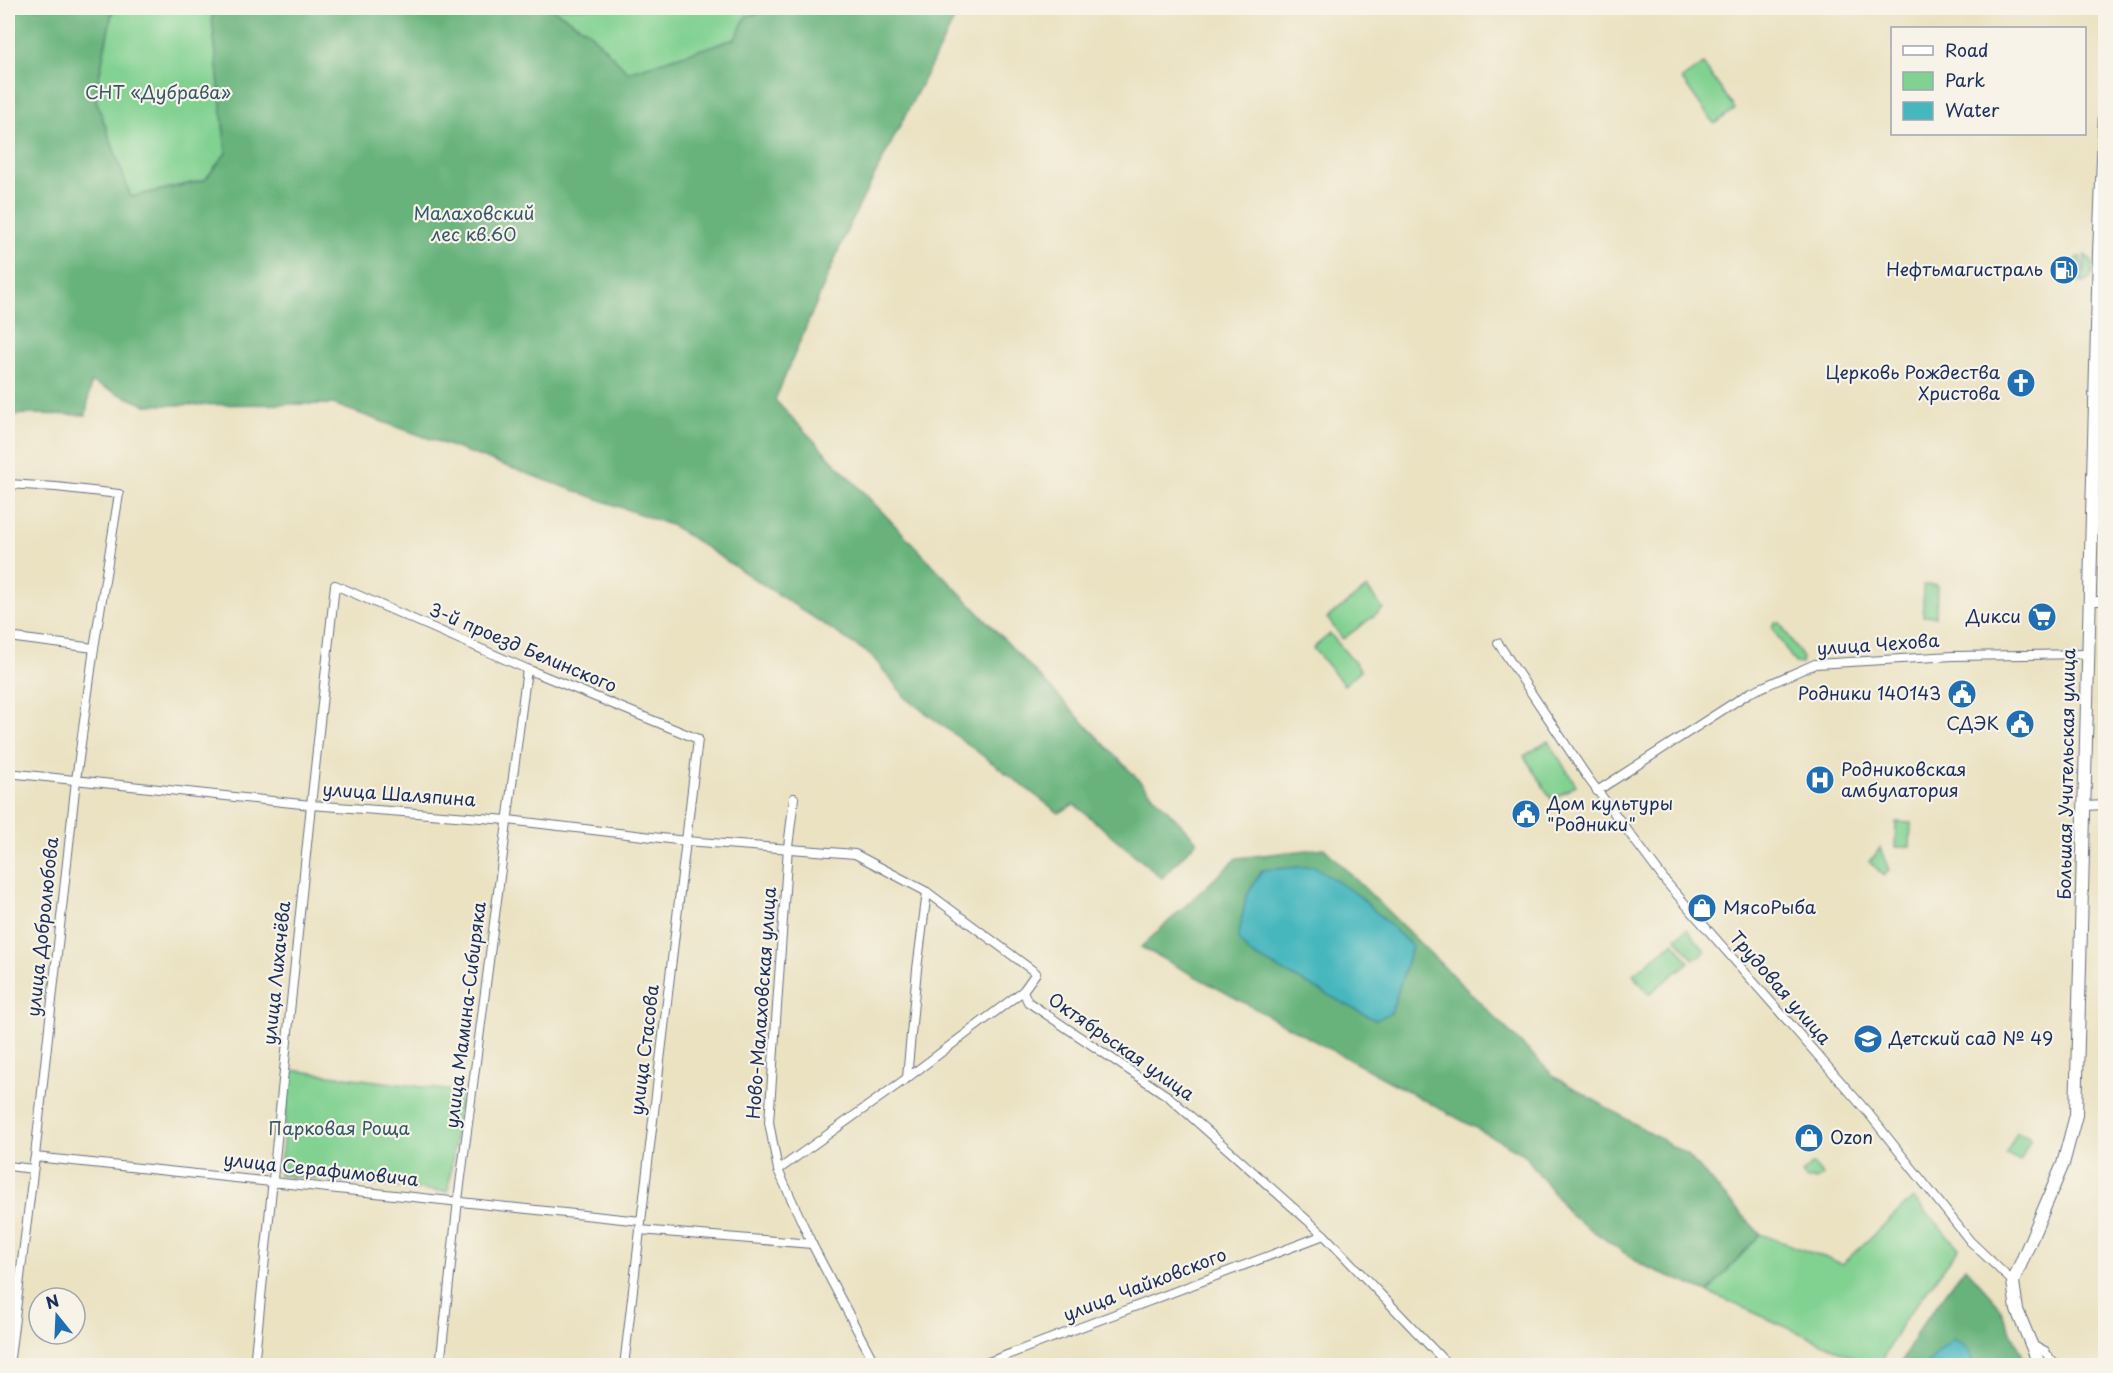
<svg xmlns="http://www.w3.org/2000/svg" width="2113" height="1373" font-family="'Playpen Sans',sans-serif">
  <rect width="100%" height="100%" fill="#f7f3e8"/>
  <filter id="ink" filterUnits="userSpaceOnUse"><feTurbulence type="fractalNoise" baseFrequency=".0167" numOctaves="2"/><feDisplacementMap in="SourceGraphic" scale="12" xChannelSelector="R" yChannelSelector="G"/><feConvolveMatrix kernelMatrix="1 2 1 2 8 2 1 2 1" color-interpolation-filters="sRGB"/></filter>
  <filter id="wash" filterUnits="userSpaceOnUse"><feTurbulence type="fractalNoise" baseFrequency=".008" numOctaves="4" result="noise"/><feDisplacementMap in="SourceGraphic" scale="24" xChannelSelector="R" yChannelSelector="G"/><feGaussianBlur stdDeviation="1.35" result="paint"/><feColorMatrix in="noise" values="0 0 0 0 0 0 0 0 0 0 0 0 0 0 0 0 0 1.4 0 .05"/><feComposite in="paint" operator="in"/></filter>
  <g filter="url(#wash)">
    <rect width="100%" height="100%" fill="#ebe2c2"/>
    <g fill="#81d191" stroke="#4e8078" stroke-width="1.5">
      <polygon points="113,8 211,8 226,153 205,180 131,197 95,97"/>
      <polygon points="551,8 790,8 747,16 735,39 627,72 588,31"/>
      <polygon points="1703,64 1735,109 1714,124 1682,79"/>
      <path d="M2085,255l6,5c3,9 2,19 -7,23l-2,-1z"/>
      <path d="M2078,257h3l-1,26c-9,-5 -8,-19 -2,-26z"/>
      <polygon points="1923,585 1937,585 1936,616 1923,616"/>
      <polygon points="1367,588 1383,609 1343,639 1327,618"/>
      <polygon points="1774,622 1780,623 1803,658 1802,664 1795,663 1772,628"/>
      <polygon points="1330,634 1361,670 1344,685 1313,648"/>
      <polygon points="1548,741 1576,785 1552,800 1524,756"/>
      <polygon points="1896,822 1911,823 1910,847 1895,847"/>
      <polygon points="1880,848 1889,870 1884,876 1870,862"/>
      <polygon points="1687,929 1705,951 1694,960 1676,938"/>
      <polygon points="1674,942 1689,962 1649,994 1633,974"/>
      <polygon points="291,1070 461,1092 448,1192 279,1175"/>
      <polygon points="2017,1132 2031,1138 2020,1161 2006,1154"/>
      <polygon points="1813,1164 1823,1175 1818,1179 1807,1179 1802,1174"/>
      <polygon points="1913,1198 1959,1248 1903,1322 1880,1365 1871,1365 1708,1292 1760,1234 1842,1264"/>
    </g>
    <g fill="#68b37b" stroke="#42716c" stroke-width="1.5">
      <polygon points="8,8 113,8 95,97 131,197 205,180 226,153 211,8 551,8 588,31 628,72 735,39 746,16 790,8 960,8 849,226 775,400 1197,841 1162,878 1074,804 1059,813 906,698 871,655 673,526 333,404 145,405 91,382 86,415 25,414 8,416"/>
      <polygon points="1324,848 1555,1077 1686,1154 1760,1234 1708,1292 1642,1265 1570,1215 1524,1154 1141,947 1237,858"/>
      <polygon points="1965,1267 1998,1304 2027,1365 1899,1366 1919,1329"/>
    </g>
    <g fill="#47b7be" stroke="#31738e" stroke-width="1.5">
      <polygon points="1314,866 1359,896 1412,946 1391,1013 1375,1020 1249,953 1238,939 1246,897 1262,870"/>
      <polygon points="1954,1339 1969,1349 1973,1365 1927,1365 1938,1352"/>
    </g>
  </g>
  <g filter="url(#ink)">
    <g fill="none" stroke-linecap="round" stroke-linejoin="round">
      <g stroke="#646e81" stroke-width="10">
        <g id="minor">
          <polyline points="8,484 56,487 119,494 94,648 76,780 34,1165 9,1366"/>
          <polyline points="2089,601 2106,601"/>
          <polyline points="8,637 94,648"/>
          <polyline points="1498,643 1588,778 1666,882 1869,1114 1970,1241 2013,1282"/>
          <polyline points="8,773 311,805 508,820 686,841 855,854 927,892 1036,973 1023,991 1028,1002 1169,1097 1324,1235 1449,1366"/>
          <polyline points="1597,791 1749,693 1815,664 1953,656 2088,654"/>
          <polyline points="794,798 788,847 769,1122 778,1170 812,1244 876,1366"/>
          <polyline points="2084,806 2106,805"/>
          <polyline points="907,1078 917,969 927,892"/>
          <polyline points="8,1166 33,1169 35,1157 641,1221"/>
          <polyline points="778,1170 907,1078 1023,991"/>
          <polyline points="640,1230 812,1244"/>
          <polyline points="2032,1345 2045,1352 2056,1366"/>
          <polyline points="254,1366 311,805 335,585 527,669 698,739 624,1366"/>
          <polyline points="440,1366 458,1200 527,669"/>
          <polyline points="978,1366 1324,1235"/>
        </g>
      </g>
      <g stroke="#646e81" stroke-width="14">
        <polyline id="secondary" points="2040,1366 2017,1310 2013,1282 2063,1164 2076,1115 2099,253 2106,89"/>
      </g>
      <use href="#minor" stroke="#fff" stroke-width="8"/>
      <use href="#secondary" stroke="#fff" stroke-width="12"/>
    </g>
  </g>
  <defs>
    <g id="fuel-disc" transform="scale(1.5)"><circle r="9.5" fill="#1f6fb2" stroke="#f7f3e8"/><path d="M-5.5-6h7V0h2V4h1.3V-2.5L3-4.5l.8-.8L6-3V5H2.5V1h-1V6h-7ZM-4.2-4.7v3.2H.2V-4.7Z" fill="#fff"/></g>
    <g id="church-disc" transform="scale(1.5)"><circle r="9.5" fill="#1f6fb2" stroke="#f7f3e8"/><path d="M-1.2-6h2.4v3.5h3.3v2.4h-3.3V6h-2.4V-.1h-3.3v-2.4h3.3Z" fill="#fff"/></g>
    <g id="supermarket-disc" transform="scale(1.5)"><circle r="9.5" fill="#1f6fb2" stroke="#f7f3e8"/><path d="M-6-5.5h2.5l.6 2H6L4.5 2H-2.5L-4.4-4H-6ZM-1.5 3.2a1.3 1.3 0 1 0 .1 0ZM3 3.2a1.3 1.3 0 1 0 .1 0Z" fill="#fff"/></g>
    <g id="civic-disc" transform="scale(1.5)"><circle r="9.5" fill="#1f6fb2" stroke="#f7f3e8"/><path d="M-.6-6.5H3V-4.5H.6V-3L4-1V1h2V6H-6V1h2V-1L-.6-3ZM-1.2 2.5V6h2.4V2.5Z" fill="#fff"/></g>
    <g id="hospital-disc" transform="scale(1.5)"><circle r="9.5" fill="#1f6fb2" stroke="#f7f3e8"/><path d="M-5-5h3v3.5h4V-5h3V5h-3V1.5h-4V5h-3Z" fill="#fff"/></g>
    <g id="shop-disc" transform="scale(1.5)"><circle r="9.5" fill="#1f6fb2" stroke="#f7f3e8"/><path d="M-5-2.5h2.3a2.7 3.5 0 0 1 5.4 0H5L5.5 6h-11ZM-1.5-2.5h3a1.5 2.3 0 0 0-3 0Z" fill="#fff"/></g>
    <g id="school-disc" transform="scale(1.5)"><circle r="9.5" fill="#1f6fb2" stroke="#f7f3e8"/><path d="M0-5L7-2L0 1L-7-2ZM-4 1L0 2.5L4 1V4Q0 6-4 4Z" fill="#fff"/></g>
  </defs>
  <g fill-rule="evenodd">
    <use href="#fuel-disc" x="2064" y="270"/>
    <use href="#church-disc" x="2021" y="383"/>
    <use href="#supermarket-disc" x="2042" y="617"/>
    <use href="#civic-disc" x="1962" y="694"/>
    <use href="#civic-disc" x="2020" y="724"/>
    <use href="#hospital-disc" x="1820" y="780"/>
    <use href="#civic-disc" x="1526" y="814"/>
    <use href="#shop-disc" x="1702" y="908"/>
    <use href="#school-disc" x="1868" y="1039"/>
    <use href="#shop-disc" x="1809" y="1138"/>
  </g>
  <g text-anchor="middle" stroke-width="4.5" stroke-linejoin="round" paint-order="stroke">
    <g font-size="18" fill="#34586b" stroke="#f7f3e8">
      <text x="158" y="99">СНТ «Дубрава»</text>
      <text x="474" y="220">Малаховский<tspan x="474" dy="21">лес кв.60</tspan></text>
      <text x="339" y="1135">Парковая Роща</text>
    </g>
    <g font-size="18" fill="#1b2f5e" stroke="#f7f3e8" text-anchor="end">
      <text x="2043" y="276">Нефтьмагистраль</text>
      <text x="2000" y="379">Церковь Рождества<tspan x="2000" dy="21">Христова</tspan></text>
      <text x="2021" y="623">Дикси</text>
      <text x="1941" y="700">Родники 140143</text>
      <text x="1999" y="730">СДЭК</text>
      <text x="1841" y="776" text-anchor="start">Родниковская<tspan x="1841" dy="21">амбулатория</tspan></text>
      <text x="1547" y="810" text-anchor="start">Дом культуры<tspan x="1547" dy="21">"Родники"</tspan></text>
      <text x="1723" y="914" text-anchor="start">МясоРыба</text>
      <text x="1889" y="1045" text-anchor="start">Детский сад № 49</text>
      <text x="1830" y="1144" text-anchor="start">Ozon</text>
    </g>
    <g font-size="18" fill="#1b2f5e" stroke="#f7f3e8">
      <text transform="translate(1878 645) rotate(-4)" y="6">улица Чехова</text>
      <text transform="translate(523 648) rotate(23)" y="6">3-й проезд Белинского</text>
      <text transform="translate(2067 774) rotate(-89)" y="6">Большая Учительская улица</text>
      <text transform="translate(399 795) rotate(4)" y="6">улица Шаляпина</text>
      <text transform="translate(43 927) rotate(-84)" y="6">улица Добролюбова</text>
      <text transform="translate(277 973) rotate(-84)" y="6">улица Лихачёва</text>
      <text transform="translate(1780 988) rotate(49)" y="6">Трудовая улица</text>
      <text transform="translate(762 1003) rotate(-86)" y="6">Ново-Малаховская улица</text>
      <text transform="translate(466 1015) rotate(-83)" y="6">улица Мамина-Сибиряка</text>
      <text transform="translate(1121 1047) rotate(35)" y="6">Октябрьская улица</text>
      <text transform="translate(645 1050) rotate(-83)" y="6">улица Стасова</text>
      <text transform="translate(321 1170) rotate(6)" y="6">улица Серафимовича</text>
      <text transform="translate(1145 1285) rotate(-21)" y="6">улица Чайковского</text>
    </g>
  </g>
  <rect width="2113" height="1373" fill="none" stroke="#f7f3e8" stroke-width="30"/>
  <rect x="1891" y="27" width="195" height="108" fill="#f7f3e8" stroke="#9fa5b1" stroke-width="1.5"/>
  <rect x="1903" y="46" width="30" height="9" fill="#ffffff" stroke="#9fa5b1" stroke-width="1.5"/>
  <text x="1945" y="57" font-size="18" fill="#1b2f5e">Road</text>
  <rect x="1903" y="72" width="30" height="18" fill="#81d191" stroke="#9fa5b1" stroke-width="1.5"/>
  <text x="1945" y="87" font-size="18" fill="#1b2f5e">Park</text>
  <rect x="1903" y="102" width="30" height="18" fill="#47b7be" stroke="#9fa5b1" stroke-width="1.5"/>
  <text x="1945" y="117" font-size="18" fill="#1b2f5e">Water</text>
  <g transform="translate(57 1316) rotate(342)"><circle r="28" fill="#f7f3e8" stroke="#9fa5b1" stroke-width="1.5"/>
  <path d="M0-4.5L10 22L0 15L-10 22Z" fill="#1f6fb2"/>
  <text y="-9" font-size="16" font-weight="bold" text-anchor="middle" fill="#1b2f5e">N</text>
  </g>
</svg>
